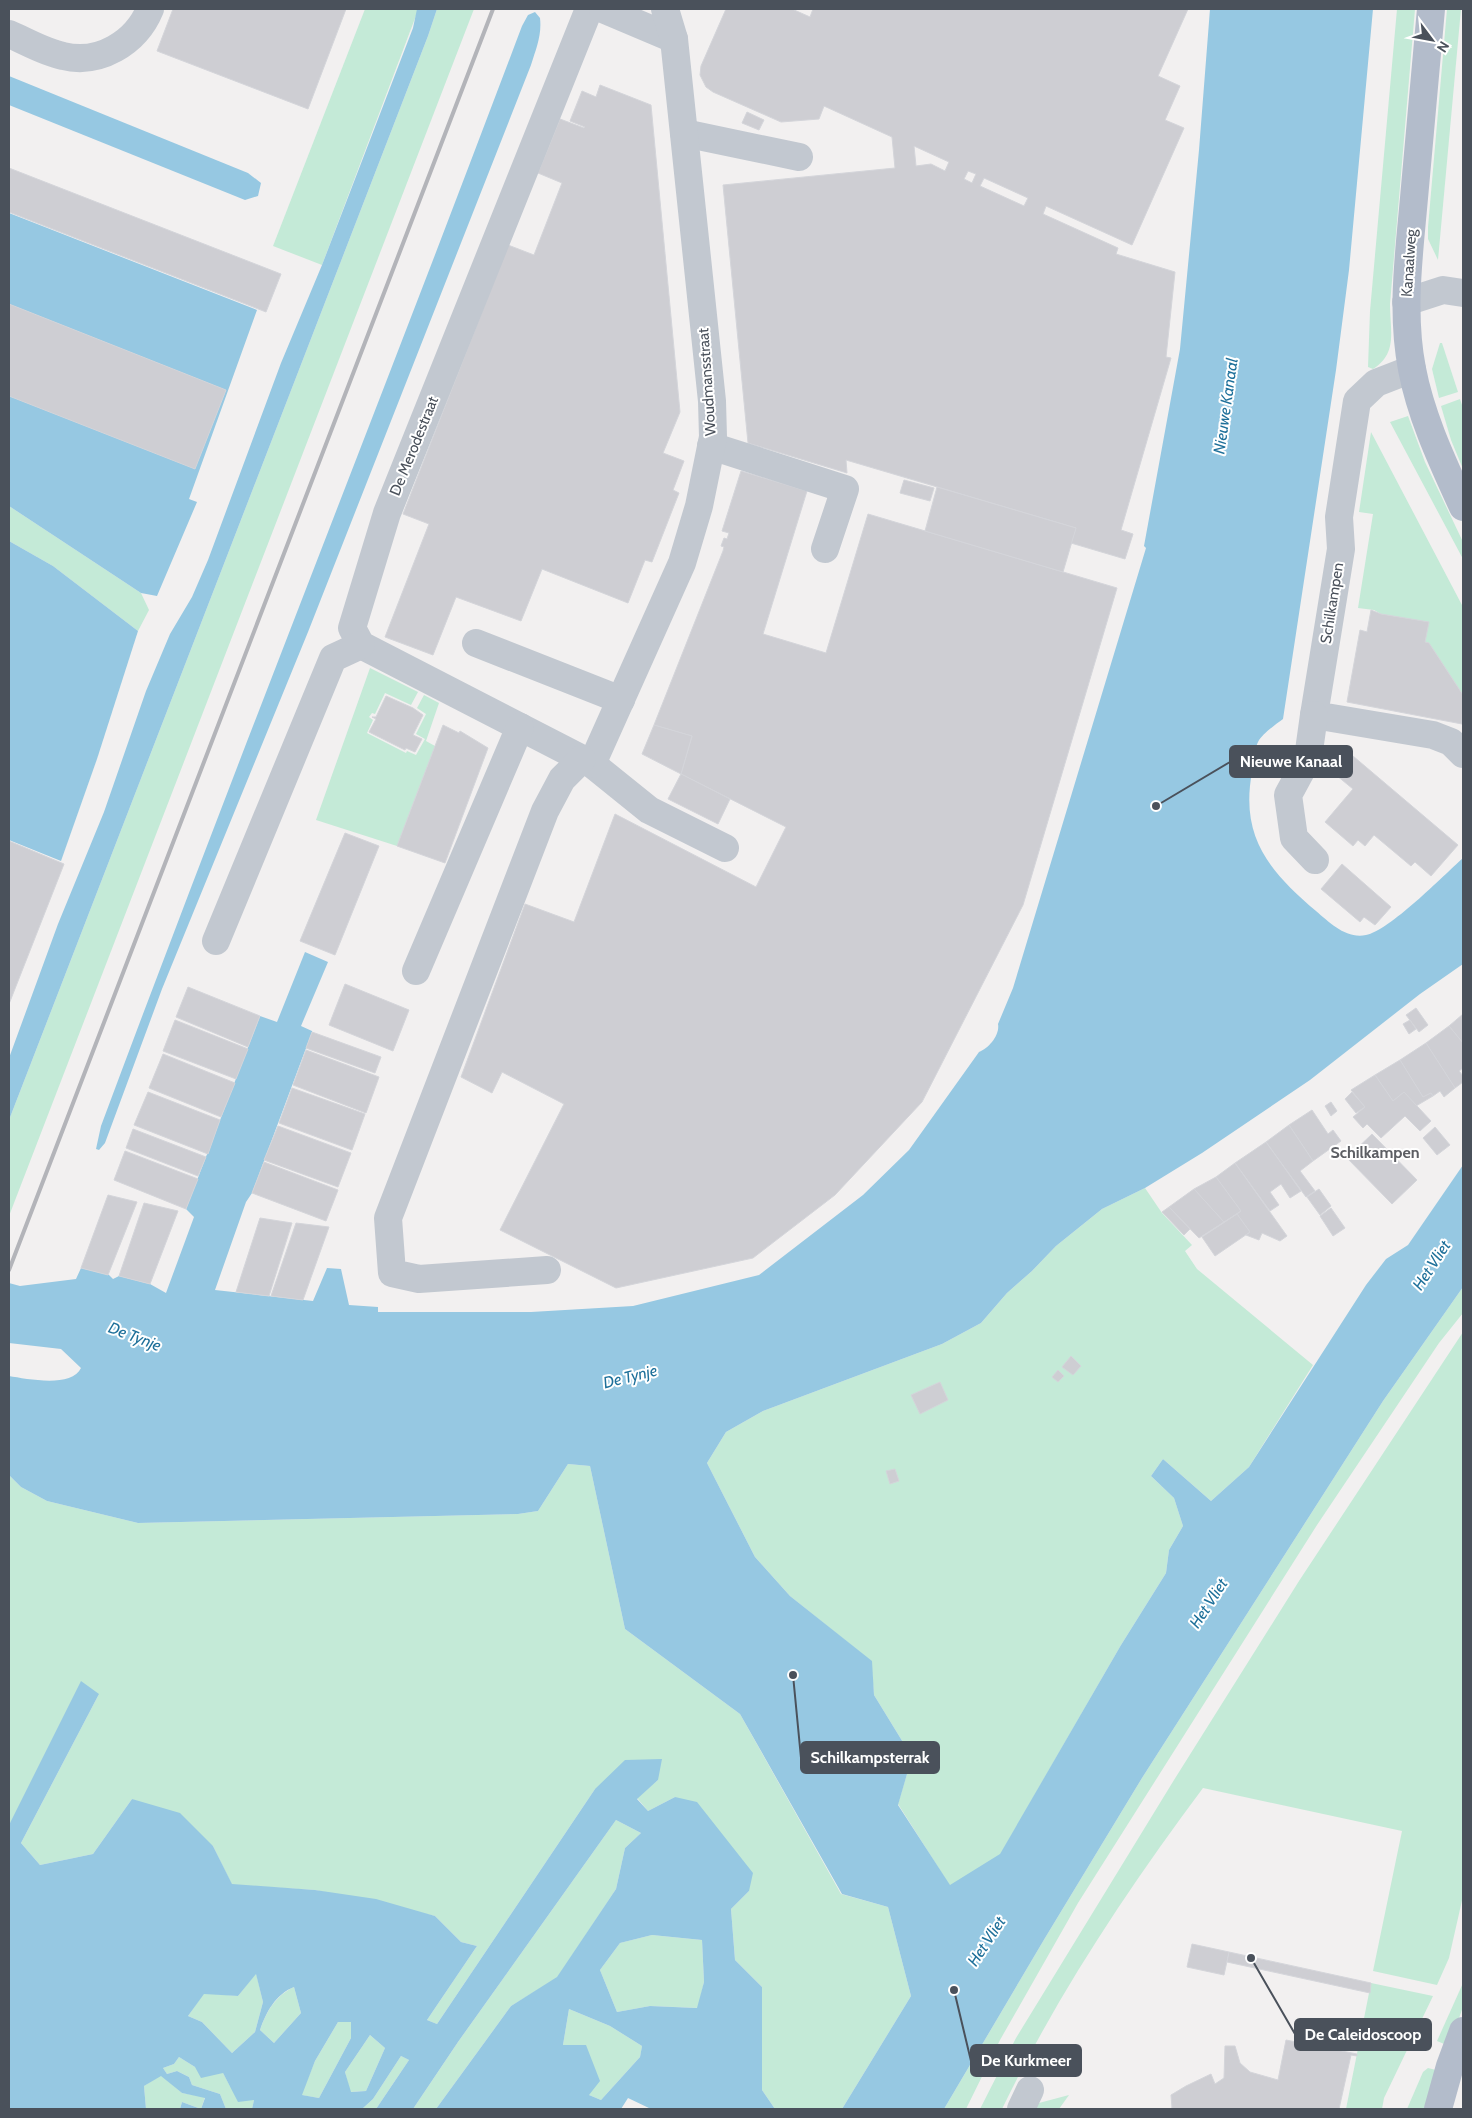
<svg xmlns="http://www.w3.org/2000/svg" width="1472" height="2118" font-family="Cabin,sans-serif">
  <rect width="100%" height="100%" fill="#f2f0f0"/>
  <g fill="#c4ead7">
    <polygon points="365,9 417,9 417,13 322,265 273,246"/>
    <polygon points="437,9 474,9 9,1216 9,1120 428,36"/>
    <path d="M1397,9h18l-25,295c0,27 8,49 -17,65l-5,-2 2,-56z"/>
    <polygon points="1447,9 1461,9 1438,260 1428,239 1428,227"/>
    <polygon points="1440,343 1442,343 1458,392 1439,398 1432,369"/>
    <polygon points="1460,399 1463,408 1463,469 1451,440 1441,406"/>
    <polygon points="1408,416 1425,462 1463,542 1463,559 1390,422"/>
    <polygon points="1371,432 1463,607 1463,695 1429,643 1425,642 1428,622 1381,614 1374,610 1358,608 1373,514 1359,512"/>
    <polygon points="9,506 141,593 149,610 138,631 53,566 9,541"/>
    <polygon points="370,668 418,692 411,705 385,693 375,714 372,713 369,717 373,720 367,733 406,753 407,751 416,755 425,739 416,734 426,714 417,708 424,695 439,703 426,741 435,746 397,846 316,820"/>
    <polygon points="1145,1188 1162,1213 1192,1245 1185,1251 1197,1269 1313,1365 1249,1467 1211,1501 1163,1459 1151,1476 1174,1498 1183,1526 1169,1550 1166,1573 1121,1645 1000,1855 950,1886 898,1804 912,1757 874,1695 871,1661 790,1596 755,1557 707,1463 726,1432 763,1411 942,1344 981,1323 1007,1293 1032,1271 1056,1246 1102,1209"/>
    <polygon points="1463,1287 1463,1313 1439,1343 1317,1525 1078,1903 1000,2040 966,2109 944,2109 1045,1938 1142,1778 1383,1401"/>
    <path d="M1463,1332v564l-14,62 -12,27 -64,-14 29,-140 -199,-43c-76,102 -146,207 -201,321h-22l36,-71 158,-258 125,-199z"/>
    <polygon points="568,1464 590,1466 625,1629 740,1714 841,1894 888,1907 911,1996 842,2109 775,2109 762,2090 762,1987 735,1960 731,1909 749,1891 675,1797 648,1811 637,1798 658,1780 595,1789 437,2024 427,2020 477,1946 461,1942 435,1916 315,1890 232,1885 213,1846 132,1799 93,1854 40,1865 21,1843 99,1694 9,1825 9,1475 21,1487 47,1501 138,1523 518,1514 538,1511"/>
    <polygon points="616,1820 641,1833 625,1848 616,1889 557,1978 511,2006 436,2109 413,2109 458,2042"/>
    <polygon points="652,1935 702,1940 704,1982 698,2008 650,2006 617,2012 600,1970 620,1943"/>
    <polygon points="256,1973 263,2002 255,2032 232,2053 202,2022 188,2016 204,1993 238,1996"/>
    <polygon points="1371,1983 1433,1996 1384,2098 1382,2109 1346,2109"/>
    <polygon points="1463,1983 1463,2007 1449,2046 1437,2041"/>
    <path d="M294,1987l7,26 -27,30 -14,-13c6,-18 16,-35 34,-43z"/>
    <polygon points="569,2009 610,2026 642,2046 640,2057 601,2100 589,2095 563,2045"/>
    <polygon points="338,2022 351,2022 351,2038 319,2098 301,2095 315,2061"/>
    <polygon points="370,2035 385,2048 366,2091 350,2092 345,2072"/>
    <polygon points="401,2056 409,2060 376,2109 362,2109 373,2099"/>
    <polygon points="179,2057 195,2067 223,2073 230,2086 254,2100 252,2109 226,2109 220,2094 192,2085 189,2077 177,2071 167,2074 163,2068 174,2064"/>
    <polygon points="1428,2068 1440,2071 1429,2109 1407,2109 1423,2072"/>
    <polygon points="161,2075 182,2093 205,2097 201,2109 182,2102 180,2109 146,2109 144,2086"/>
    <polygon points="1069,2095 1059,2109 1035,2109 1039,2103"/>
  </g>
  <g fill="#96c8e2" fill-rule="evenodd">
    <polygon points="417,9 437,9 428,36 9,1120 9,1058 58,924 104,812 146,691 170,634 192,597 208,560 281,363 322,265 413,28"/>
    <path d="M1210,9h163l-24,261 -13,100 -53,349c-8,6 -21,15 -25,23 -4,8 -4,22 -6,30 -12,65 17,99 64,139 14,12 30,28 50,24 23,-4 77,-59 97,-77v106l-43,30 -110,86 -108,73 -57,35 -43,21 -46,37 -24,25 -25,22 -26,30 -39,21 -179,67 -37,21 -19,31 48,94 35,39 82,65 2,34 38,62 -14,48 52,80 50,-31 121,-209 45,-72 3,-23 14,-24 -9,-28 -23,-22 12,-17 48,42 38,-34 117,-182 20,-26 22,-14 55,-80v122l-80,114 -241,377 -97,160 -101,171h-102l69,-113 -23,-89 -46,-13 -102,-180 -115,-85 -35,-163 -22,-2 -30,47 -20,3 -380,9 -91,-22 -26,-14 -12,-12v-99c18,3 63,12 72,-8l-20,-19 -52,-6v-60l11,3 56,-7 5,-11 28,7 4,4 6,-3 31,8 16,9 28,-76 -8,-8 74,-193 17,6 28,-70 23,10 -27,64 11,5v1l-60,161 -6,9 -31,88 98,11 14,-33 14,1 8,36 29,2v5h153l102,-6 126,-31 104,-80 46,-45 70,-98c10,-4 21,-17 19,-28l15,-36 133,-440 -2,-2 36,-197 19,-199z"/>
    <path d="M535,12l5,6c2,17 -4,31 -9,47l-223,567 -146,357 -57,154 -6,7 -3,-1 5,-23c137,-368 283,-733 421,-1100l6,-11z"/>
    <polygon points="9,76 248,173 261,183 258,196 245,200 9,105"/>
    <polygon points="9,213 257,310 189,499 197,502 157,596 141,593 9,506"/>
    <polygon points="9,541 53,566 138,631 97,759 61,861 9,840"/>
    <path d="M81,1681l18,13 -78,149 19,22 53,-11 39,-55 48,14 33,33 19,38 83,6 61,9 59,17 26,26 16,4 -50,74 10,4 158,-235 30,-29 37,-1 -4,21 -21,19 11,12 27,-14 22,5 56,71 -4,18 -18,18 4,51 27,27v103l13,19h-124l-23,-11 -7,11h-185l75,-103 46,-29 59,-88 9,-41 16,-15 -25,-13 -158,222 -45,67h-37l33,-49 -8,-4 -28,43 -11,10h-110l2,-9 -16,2 -15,-29 -22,5 -6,-11 -16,-10 -5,7 -11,4 4,6 10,-3 12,6 3,8 28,9 6,15h-46l2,-7 19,7 4,-11 -23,-5 -21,-17 -17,10 2,23h-137v-284zM652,1935l50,5 2,42 -7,26 -47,-2 -33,6 -17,-42 20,-27zM256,1974l7,28 -8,30 -23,21 -30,-31 -14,-6 16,-22 34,2zM294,1987l7,26 -27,30 -14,-13c6,-18 16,-36 34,-43zM569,2009l41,17 32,20 -2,11 -39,43 -12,-5 11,-14 -14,-36h-23zM338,2022h13v16l-32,60 -17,-3 13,-34zM370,2035l15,13 -19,43 -15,1 -6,-20z"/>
  </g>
  <g fill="#ceced3" stroke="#d4d5da" fill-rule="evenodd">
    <polygon points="173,9 346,9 308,109 157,51"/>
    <path d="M726,9h66l18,8 3,-8h375l-30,67 22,10 -15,34 19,8 -52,117 -86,-39 -3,8 75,34 -2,6 59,18 -9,85 5,1 -50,172 12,4 -8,25 -54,-16 5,-15 -230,-68 1,13 -99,-30 -25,-258 172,-17 -3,-31 -68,-31 -5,13 -38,3 -68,-30 -7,-5 -6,-12 1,-9zM914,146l35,16 -4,9 -14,-7 -15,2zM968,171l8,3 -4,9 -8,-4zM984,178l44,20 -4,8 -44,-20z"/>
    <polygon points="600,85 651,105 680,412 663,453 684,461 673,490 679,493 652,562 645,560 628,603 542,569 521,621 456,597 433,655 385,637 429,524 403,514 508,245 534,255 562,183 538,173 560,119 584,128 585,127 570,121 582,91 596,97"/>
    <polygon points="747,112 764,120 759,130 742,123"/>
    <polygon points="9,168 281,274 266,312 9,212"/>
    <polygon points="9,304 226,390 195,469 9,396"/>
    <polygon points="741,471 807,491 763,634 826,653 868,514 1117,588 1023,905 922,1102 835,1195 753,1258 616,1288 500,1230 564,1104 502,1072 492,1093 461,1077 525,904 574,922 615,814 756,887 786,827 681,774 692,736 654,725 723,551 724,547 721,546 724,538 727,539 729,533 722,531"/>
    <polygon points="904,480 934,488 930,501 900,493"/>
    <polygon points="937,487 1076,528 1063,572 925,531"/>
    <polygon points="1371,610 1381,614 1429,622 1425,642 1429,643 1463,695 1462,724 1347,702 1360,630 1367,632"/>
    <polygon points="386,696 413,708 423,715 413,735 422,739 415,752 406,748 405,750 369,732 376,719 372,717 376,717"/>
    <polygon points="443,725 459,733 460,731 488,748 445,863 397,846"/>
    <polygon points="654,725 692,736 681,774 642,754"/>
    <polygon points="1353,756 1458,845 1431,876 1415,862 1411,866 1374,835 1365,846 1358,840 1353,846 1325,822 1353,789 1336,775"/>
    <polygon points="681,774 730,799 718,824 668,799"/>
    <polygon points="345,833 379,846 335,955 300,941"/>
    <polygon points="9,841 64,864 9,1004"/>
    <polygon points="1342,864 1391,907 1375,925 1364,917 1360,922 1321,889"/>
    <polygon points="345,984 409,1010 393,1051 329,1025"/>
    <polygon points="188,987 260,1016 248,1047 176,1017"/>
    <polygon points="1416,1008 1428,1025 1419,1032 1406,1015"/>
    <polygon points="1463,1014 1463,1043 1449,1026"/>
    <polygon points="175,1020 248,1049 236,1079 163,1051"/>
    <polygon points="1410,1020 1416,1029 1409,1034 1403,1024"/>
    <polygon points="1449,1026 1463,1043 1463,1068 1459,1071 1463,1076 1463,1082 1455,1088 1426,1043"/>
    <polygon points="312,1032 381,1057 375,1073 306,1048"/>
    <polygon points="1426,1043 1455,1088 1444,1097 1440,1091 1433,1096 1431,1093 1423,1097 1400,1060"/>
    <polygon points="306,1050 379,1077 366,1113 293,1085"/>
    <polygon points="163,1054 235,1083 221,1117 149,1088"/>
    <polygon points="1400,1060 1423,1097 1431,1093 1433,1096 1416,1106 1404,1092 1393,1101 1375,1075"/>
    <polygon points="1375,1075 1393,1101 1404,1092 1431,1121 1420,1131 1405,1116 1381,1138 1367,1124 1363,1128 1353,1117 1365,1107 1351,1090"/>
    <polygon points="292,1088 365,1114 352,1150 279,1123"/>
    <polygon points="148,1092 220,1120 208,1154 134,1125"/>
    <polygon points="1352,1092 1365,1107 1356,1113 1345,1099"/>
    <polygon points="1331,1102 1337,1111 1331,1116 1325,1106"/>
    <polygon points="1312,1110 1328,1134 1333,1130 1341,1141 1313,1161 1289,1125"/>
    <polygon points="1289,1125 1313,1161 1300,1171 1315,1191 1306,1197 1266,1142"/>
    <polygon points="278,1126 351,1153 338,1187 264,1160"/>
    <polygon points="1435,1127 1450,1145 1437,1155 1423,1138"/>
    <polygon points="133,1129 206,1157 198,1176 126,1148"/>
    <polygon points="1372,1134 1417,1180 1392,1204 1347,1158"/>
    <polygon points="1266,1142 1301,1191 1290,1198 1281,1184 1270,1192 1279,1205 1270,1211 1235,1163"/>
    <polygon points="125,1151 198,1179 186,1209 114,1180"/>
    <polygon points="264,1162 338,1190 326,1221 252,1193"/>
    <polygon points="1235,1163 1287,1236 1280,1241 1262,1233 1259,1240 1246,1235 1250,1232 1237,1214 1241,1211 1216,1177"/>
    <polygon points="1216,1177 1241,1211 1224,1222 1194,1189"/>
    <polygon points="1194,1189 1224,1222 1199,1238 1169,1207"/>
    <polygon points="1319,1189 1331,1206 1320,1215 1307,1197"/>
    <polygon points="108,1195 137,1202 108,1275 81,1268"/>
    <polygon points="144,1203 178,1211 150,1284 119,1276"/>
    <polygon points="1169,1207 1190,1229 1184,1235 1162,1212"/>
    <polygon points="1331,1208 1345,1228 1333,1236 1320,1216"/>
    <polygon points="1237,1214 1250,1232 1215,1256 1202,1237"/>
    <polygon points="260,1218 292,1223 269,1296 236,1292"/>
    <polygon points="296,1223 329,1227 303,1300 271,1296"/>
    <polygon points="1071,1356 1081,1366 1073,1375 1062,1367"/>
    <polygon points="1058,1370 1064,1376 1058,1382 1052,1377"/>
    <polygon points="940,1382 948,1400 920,1414 911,1395"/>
    <polygon points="895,1469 899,1481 890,1484 886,1471"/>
    <polygon points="1192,1944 1229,1952 1224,1975 1187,1967"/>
    <polygon points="1229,1952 1371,1983 1370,1993 1227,1962"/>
    <polygon points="1286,2040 1357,2054 1357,2056 1351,2055 1339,2109 1169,2109 1172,2108 1171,2095 1186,2086 1211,2074 1215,2084 1224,2078 1225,2046 1235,2046 1240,2063 1250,2072 1278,2080"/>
  </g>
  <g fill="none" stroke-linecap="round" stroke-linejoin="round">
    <g stroke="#c2c8d0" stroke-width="28">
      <polyline points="589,9 387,513 352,628 361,645 592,764 649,810 725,848"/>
      <polyline points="603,9 674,39"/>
      <path d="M9,34c17,7 35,18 54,22 36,9 73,-13 87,-47"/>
      <polyline points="684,133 799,157"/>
      <polyline points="1406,302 1443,290 1463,293"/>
      <polyline points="1412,369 1376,383 1357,401 1339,517 1341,549 1314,715 1433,735 1451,742 1463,754"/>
      <polyline points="711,446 845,489 825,549"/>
      <polyline points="476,643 621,700"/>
      <polyline points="1314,715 1308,758 1288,795 1294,838 1315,860"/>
      <polyline points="592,764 682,563 699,506 713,437 712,401 674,39 665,9"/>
      <polyline points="216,941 333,658 361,645"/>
      <polyline points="416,971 520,727"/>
      <polyline points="547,1270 419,1279 392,1273 388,1218 545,811 562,779 582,759"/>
      <polyline points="1021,2109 1030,2090"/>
    </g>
    <g stroke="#b3bccb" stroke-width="28">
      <path d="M1431,9c-6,63 -11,126 -17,189 -5,57 -13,114 -2,171 9,48 31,94 51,138"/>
      <polyline points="1438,2109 1450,2066 1463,2031"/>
    </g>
    <polyline stroke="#b3b4b9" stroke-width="4" points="9,1270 493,9"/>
  </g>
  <g text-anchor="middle" stroke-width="4" stroke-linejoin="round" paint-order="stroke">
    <g font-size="15" fill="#4a515b" stroke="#fff">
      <text transform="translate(1409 263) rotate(-86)" y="5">Kanaalweg</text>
      <text transform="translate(707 382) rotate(-94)" y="5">Woudmansstraat</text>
      <text transform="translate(414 446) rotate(-68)" y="5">De Merodestraat</text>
      <text transform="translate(1332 603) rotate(-81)" y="5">Schilkampen</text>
    </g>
    <g font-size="16" font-style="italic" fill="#1e709a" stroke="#fff">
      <text transform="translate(1225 406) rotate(-82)" y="6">Nieuwe Kanaal</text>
      <text transform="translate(1431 1265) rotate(-57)" y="6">Het Vliet</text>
      <text transform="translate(135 1336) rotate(21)" y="6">De Tynje</text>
      <text transform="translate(630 1376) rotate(-14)" y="6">De Tynje</text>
      <text transform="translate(1208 1603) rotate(-57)" y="6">Het Vliet</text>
      <text transform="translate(986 1941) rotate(-57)" y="6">Het Vliet</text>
    </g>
    <g font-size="16" font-weight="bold" fill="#5d5f64" stroke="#fff">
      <text x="1375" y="1158">Schilkampen</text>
    </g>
  </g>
  <path fill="none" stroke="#4a515b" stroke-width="2" d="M1156 806L1230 762M793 1675L801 1758M1251 1958L1295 2034M954 1990L971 2061"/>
  <g fill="#4a515b" stroke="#fff" stroke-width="2">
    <circle cx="1156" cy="806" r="5"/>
    <circle cx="793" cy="1675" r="5"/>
    <circle cx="1251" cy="1958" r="5"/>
    <circle cx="954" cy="1990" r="5"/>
  </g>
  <g fill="#4a515b" stroke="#4a515b" stroke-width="2">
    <rect x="1230" y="746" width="122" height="31" rx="5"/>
    <rect x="801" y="1742" width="138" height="31" rx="5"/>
    <rect x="1295" y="2019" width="136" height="31" rx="5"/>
    <rect x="971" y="2045" width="110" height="31" rx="5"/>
  </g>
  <g font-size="16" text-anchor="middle" font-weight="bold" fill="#fff">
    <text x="1291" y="767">Nieuwe Kanaal</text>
    <text x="870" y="1763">Schilkampsterrak</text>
    <text x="1363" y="2040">De Caleidoscoop</text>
    <text x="1026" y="2066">De Kurkmeer</text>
  </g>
  <rect width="1472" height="2118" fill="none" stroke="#4a515b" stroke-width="20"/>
  <g transform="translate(1432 40) rotate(122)" stroke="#ffffff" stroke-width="4" paint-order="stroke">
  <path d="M0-4L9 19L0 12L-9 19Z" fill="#4a515b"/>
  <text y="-8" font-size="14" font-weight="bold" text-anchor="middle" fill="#4a515b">N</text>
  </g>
</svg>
